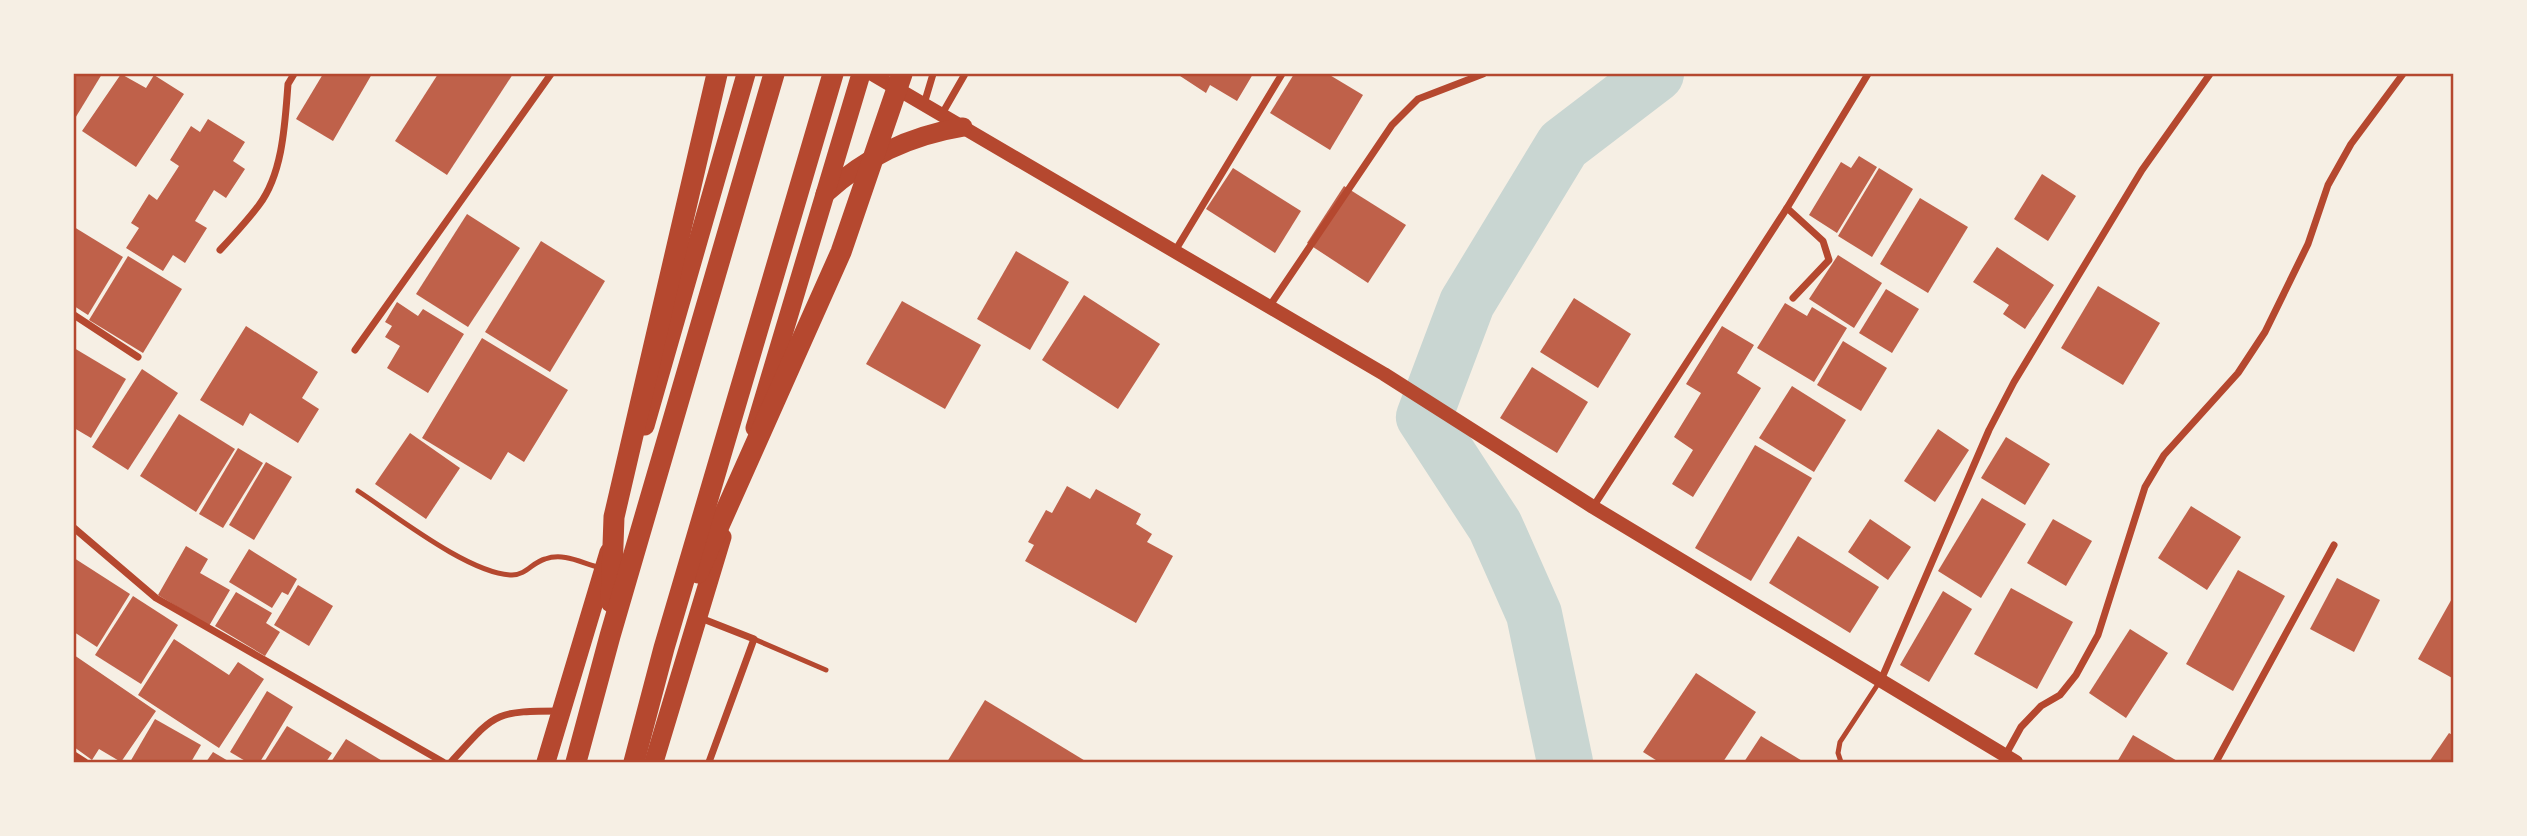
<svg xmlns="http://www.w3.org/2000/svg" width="2527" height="836" font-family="'PT Sans Narrow',sans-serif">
  <rect width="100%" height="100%" fill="#f6efe4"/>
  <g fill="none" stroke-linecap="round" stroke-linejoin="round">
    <polyline stroke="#c9d6d2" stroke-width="56" points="1565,762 1534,614 1495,526 1424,417 1467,303 1563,145 1656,74"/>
  </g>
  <g fill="#bf614a">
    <polygon points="74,74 102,74 74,120"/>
    <polygon points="121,74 146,88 154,75 184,94 136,167 82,131"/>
    <polygon points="323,74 372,74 333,141 296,119"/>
    <polygon points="438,74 513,74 447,175 395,141"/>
    <polygon points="1177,74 1253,74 1237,101 1210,85 1206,93"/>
    <polygon points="1294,74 1328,74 1363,95 1330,150 1270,113"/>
    <polygon points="208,119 245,142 233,161 245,169 226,198 214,190 195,221 207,228 185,263 173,255 163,271 126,248 139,228 131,223 149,194 157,200 179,166 170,160 191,126 200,132"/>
    <polygon points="1859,156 1877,167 1837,233 1809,215 1841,162 1851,168"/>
    <polygon points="1233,168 1301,211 1275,253 1206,209"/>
    <polygon points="1879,168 1913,189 1872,257 1838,236"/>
    <polygon points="2042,174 2076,196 2048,241 2014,219"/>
    <polygon points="1344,186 1406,225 1368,283 1307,243"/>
    <polygon points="1920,198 1968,227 1928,293 1880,264"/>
    <polygon points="467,214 520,248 468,327 416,294"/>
    <polygon points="74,227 123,257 88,315 74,306"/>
    <polygon points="541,241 605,281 550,372 485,332"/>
    <polygon points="1997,247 2054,285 2025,329 2003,314 2009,305 1973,282"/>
    <polygon points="1016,251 1069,282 1030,350 977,319"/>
    <polygon points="1838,255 1882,283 1854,328 1809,299"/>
    <polygon points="128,256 182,289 143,353 89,320"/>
    <polygon points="2098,286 2160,323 2123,385 2061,348"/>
    <polygon points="1886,289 1919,309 1892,353 1859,333"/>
    <polygon points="1084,295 1160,344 1118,409 1042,360"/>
    <polygon points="1574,298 1631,334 1598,388 1540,352"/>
    <polygon points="902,301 981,345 945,409 866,364"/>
    <polygon points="397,302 418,316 423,309 464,334 428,393 387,368 400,346 385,337 392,326 385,322"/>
    <polygon points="1785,303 1807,316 1812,307 1847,328 1814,382 1757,348"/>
    <polygon points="246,326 318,372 302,398 319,409 298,443 250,413 243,426 200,400"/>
    <polygon points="1722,326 1754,345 1737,373 1761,388 1693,497 1672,484 1693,450 1674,437 1701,393 1686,384"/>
    <polygon points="482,338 568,390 524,462 508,452 491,480 422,438"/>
    <polygon points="1843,341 1887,368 1861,411 1817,385"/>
    <polygon points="74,348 126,379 91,438 74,428"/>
    <polygon points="1532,367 1588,402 1557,453 1500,418"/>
    <polygon points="142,369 178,393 128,470 92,447"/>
    <polygon points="1792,386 1846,420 1814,472 1759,438"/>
    <polygon points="179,414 235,449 196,512 140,476"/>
    <polygon points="1938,429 1969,450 1935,502 1904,481"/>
    <polygon points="410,433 460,468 426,519 375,484"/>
    <polygon points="2006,437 2050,464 2025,505 1981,478"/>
    <polygon points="1755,445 1812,478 1751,581 1695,548"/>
    <polygon points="238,448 263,463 223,528 199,514"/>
    <polygon points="266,462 292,477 254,540 229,525"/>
    <polygon points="1067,486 1090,499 1096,489 1141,514 1136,524 1152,534 1147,542 1173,556 1136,623 1025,561 1034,545 1028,542 1046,510 1052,513"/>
    <polygon points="1982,498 2026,524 1981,598 1938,571"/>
    <polygon points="2191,506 2241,537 2207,590 2158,558"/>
    <polygon points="1870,519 1911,547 1888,580 1848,552"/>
    <polygon points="2053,519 2092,541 2066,586 2027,563"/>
    <polygon points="1798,536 1879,587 1850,633 1769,583"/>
    <polygon points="186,546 208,559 200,573 230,590 209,626 158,595"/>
    <polygon points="249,549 297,579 288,595 282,592 272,608 229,582"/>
    <polygon points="74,558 130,594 97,647 74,632"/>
    <polygon points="2238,570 2285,596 2233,691 2186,664"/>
    <polygon points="2337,578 2380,600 2354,652 2310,629"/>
    <polygon points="298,585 333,606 309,646 274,625"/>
    <polygon points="2011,588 2073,622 2037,689 1974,654"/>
    <polygon points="1943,591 1972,609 1929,682 1900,665"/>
    <polygon points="236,592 272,613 266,623 280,632 265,656 215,626"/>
    <polygon points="2454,595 2454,679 2418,659"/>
    <polygon points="133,596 178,625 141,684 95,655"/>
    <polygon points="2130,629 2168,653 2126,718 2089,693"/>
    <polygon points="174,639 229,675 238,662 264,679 219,748 138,695"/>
    <polygon points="74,655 156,711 121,762 99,749 92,760 74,747"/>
    <polygon points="1696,673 1756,712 1723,762 1659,762 1643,752"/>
    <polygon points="267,691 293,707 260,762 247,762 230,752"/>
    <polygon points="985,700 1087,762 947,762"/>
    <polygon points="155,719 201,745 191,762 130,762"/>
    <polygon points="287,726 332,753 326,762 264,762"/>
    <polygon points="2449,733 2454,736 2454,762 2429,762"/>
    <polygon points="2133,735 2179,762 2117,762"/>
    <polygon points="1761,736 1804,762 1744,762"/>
    <polygon points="346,739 384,762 331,762"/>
    <polygon points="213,752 230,762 206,762"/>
  </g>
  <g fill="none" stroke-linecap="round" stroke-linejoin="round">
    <g stroke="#b5482f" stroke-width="5">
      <path d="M358,491c37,24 111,83 154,84 14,0 21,-13 33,-16 20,-7 38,5 57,9"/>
      <polyline points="754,639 826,670"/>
      <polyline points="1841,762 1838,753 1840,742 1880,681"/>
    </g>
    <g stroke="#b5482f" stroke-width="7">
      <polyline points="924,104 933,74"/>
      <polyline points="942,114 965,74"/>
      <polyline points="1787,208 1823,241 1829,260 1793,298"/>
      <path d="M220,250c13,-14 27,-29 39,-45 24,-32 26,-82 29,-121l6,-10"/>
      <polyline points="1175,251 1282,74"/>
      <polyline points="1269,307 1392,125 1418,99 1483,74"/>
      <polyline points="74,315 138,357"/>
      <polyline points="355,350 551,74"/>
      <polyline points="1593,507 1787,208 1868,74"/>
      <polyline points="74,528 156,598 443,762"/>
      <polyline points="698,617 754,639 709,762"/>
      <polyline points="1881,680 1989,430 2014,382 2142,170 2210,74"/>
      <polyline points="74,755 85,762"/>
      <polyline points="2005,756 2021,727 2041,706 2060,695 2076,675 2098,635 2145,487 2164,455 2238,373 2265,332 2308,244 2328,185 2351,144 2403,74"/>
      <path d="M451,762c45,-49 41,-51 110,-51"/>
      <polyline points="2216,762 2334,545"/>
    </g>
    <polyline stroke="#b5482f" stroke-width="14" points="872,74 1384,374 1593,507 2016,762"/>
    <g stroke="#b5482f" stroke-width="19">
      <path d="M825,194c41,-37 83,-58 138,-67"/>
      <polyline points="645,426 746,74"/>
      <polyline points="755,428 861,74"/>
      <polyline points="546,762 609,552"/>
      <polyline points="654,762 722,537"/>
    </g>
    <g stroke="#b5482f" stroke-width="21">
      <polyline points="698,573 841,252 902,74"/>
      <polyline points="611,602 614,517 717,74"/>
      <polyline points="576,762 610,636 774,74"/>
      <polyline points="634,762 664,648 833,74"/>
    </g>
  </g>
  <rect width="2527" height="836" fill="none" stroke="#f6efe4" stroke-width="150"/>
  <rect x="75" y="75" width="2377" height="686" fill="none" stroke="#b5482f" stroke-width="2.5"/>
</svg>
